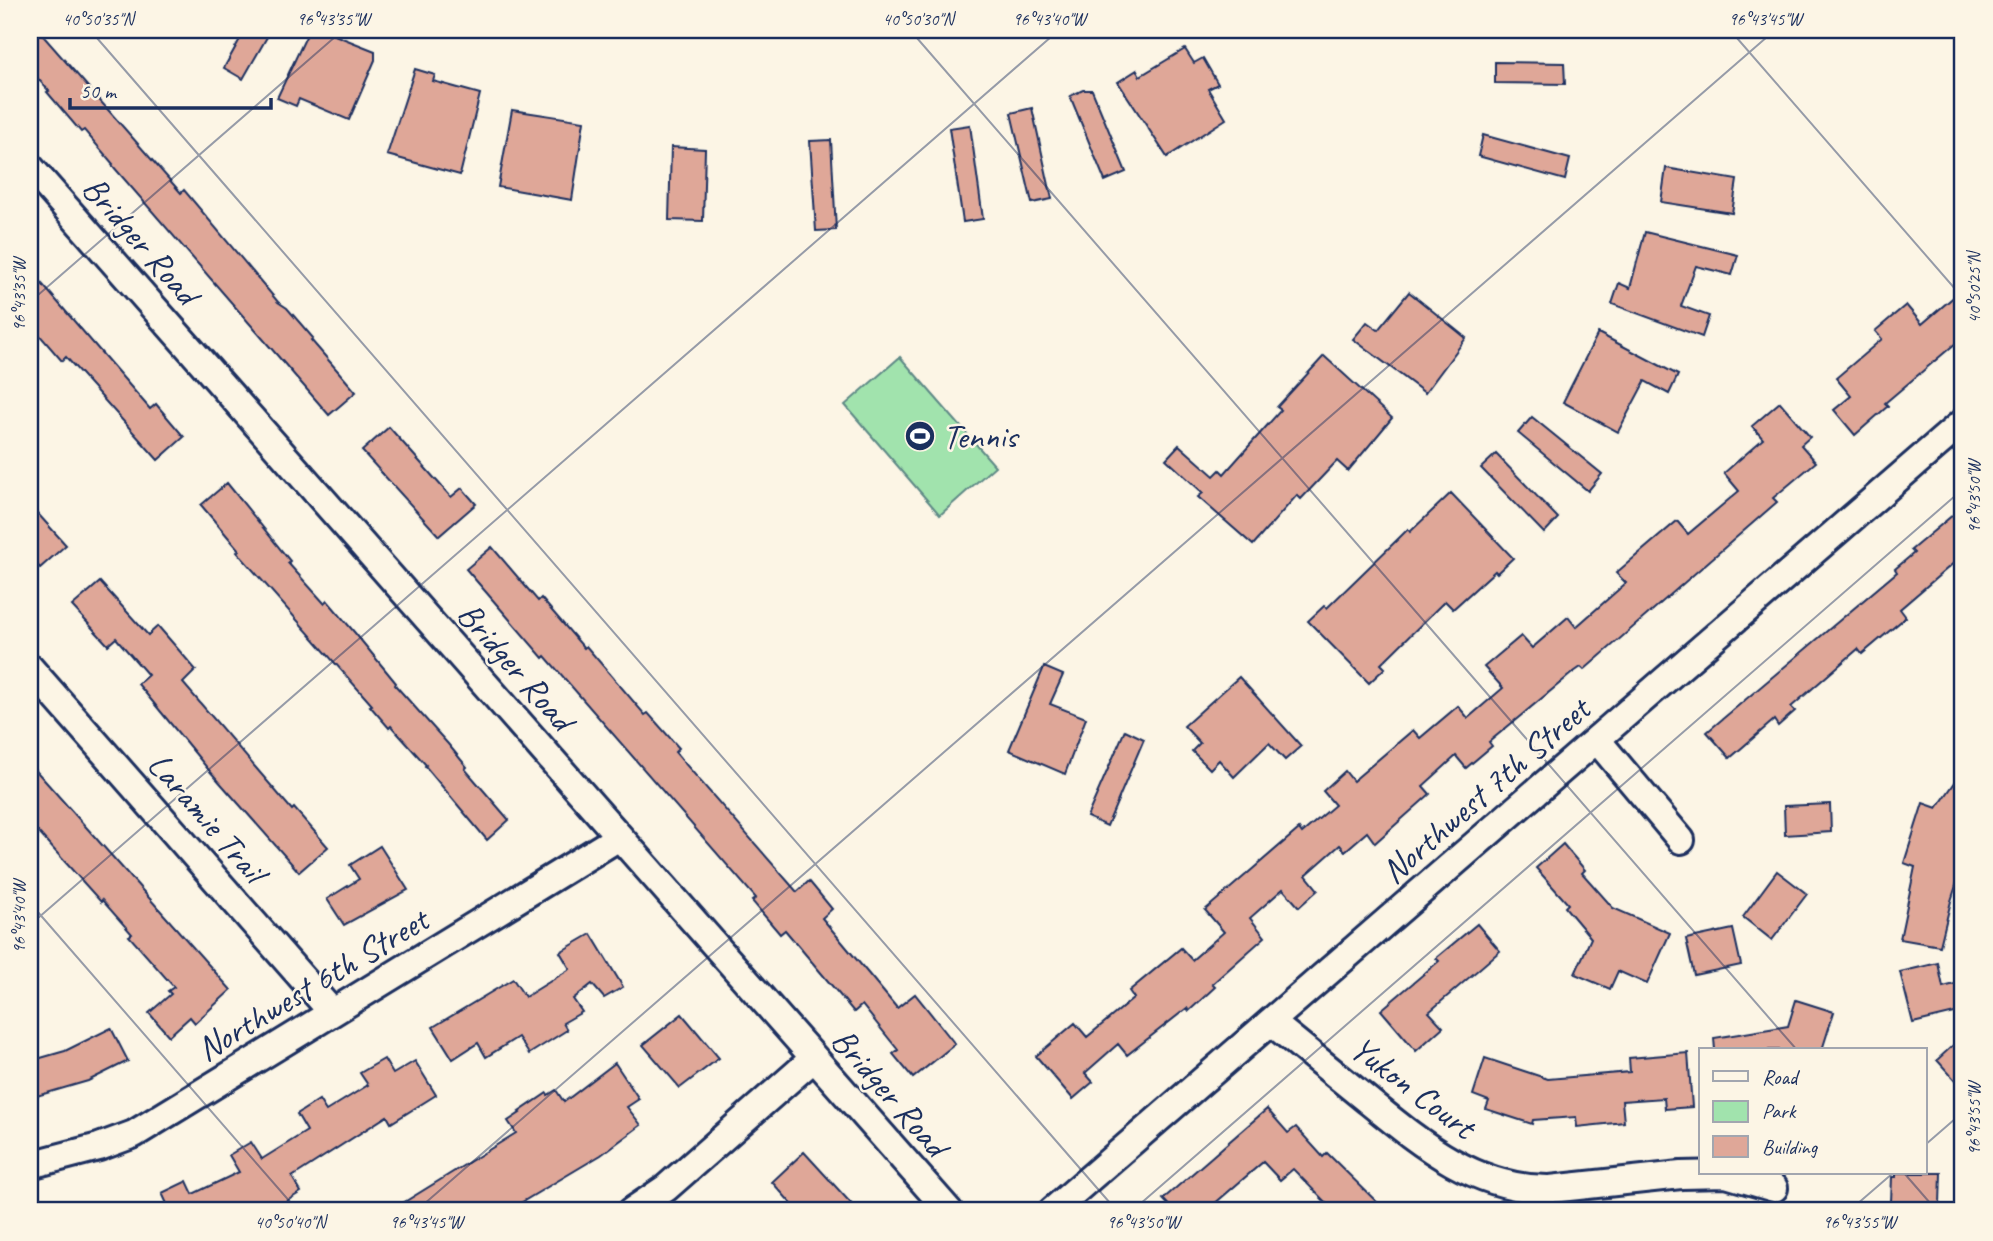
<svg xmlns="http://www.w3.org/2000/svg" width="1993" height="1241" font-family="Caveat,sans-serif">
  <rect width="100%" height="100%" fill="#fcf5e5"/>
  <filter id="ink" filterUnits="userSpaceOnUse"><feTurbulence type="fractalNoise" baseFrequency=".0143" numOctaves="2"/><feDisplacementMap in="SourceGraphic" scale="14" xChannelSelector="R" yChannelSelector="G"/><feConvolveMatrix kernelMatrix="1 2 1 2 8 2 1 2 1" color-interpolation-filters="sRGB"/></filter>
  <g filter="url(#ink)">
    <polygon fill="#a1e3ad" stroke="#5e8986" stroke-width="2" points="900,357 995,466 940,515 845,405"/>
    <g fill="#dfa798" stroke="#1b2f5e" stroke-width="2">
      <polygon points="30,30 38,30 181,193 184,190 278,302 287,308 313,338 311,340 356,392 329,415 112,165 113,164 84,130 81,132 47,92 49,91 30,70"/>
      <polygon points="245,30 271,30 243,79 224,68"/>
      <polygon points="309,30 322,30 375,51 375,60 349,120 299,99 296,106 277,98"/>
      <polygon points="1185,49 1194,63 1203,58 1218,84 1208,89 1226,119 1167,157 1118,82 1137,70 1140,76"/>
      <polygon points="1495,62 1564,63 1565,84 1495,83"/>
      <polygon points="415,69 435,75 433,81 480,94 460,175 387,155"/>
      <polygon points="1083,90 1092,90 1126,172 1105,181 1070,96"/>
      <polygon points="1032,108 1052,199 1032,203 1011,113"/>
      <polygon points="512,110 584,121 572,200 498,187"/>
      <polygon points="970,125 983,219 963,222 949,128"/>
      <polygon points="1483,135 1570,159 1565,180 1478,156"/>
      <polygon points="831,140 836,230 816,231 810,141"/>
      <polygon points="671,147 705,149 703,221 669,220"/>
      <polygon points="1666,168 1737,180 1732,213 1661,202"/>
      <polygon points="1645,232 1738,255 1732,275 1696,266 1681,306 1709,316 1702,337 1612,304 1619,283 1630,288"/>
      <polygon points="30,270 150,409 156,404 184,437 158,460 66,357 62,361 30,324"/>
      <polygon points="1963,289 1963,337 1885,403 1888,406 1855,435 1834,410 1851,396 1836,378 1882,339 1875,331 1906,305 1922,324"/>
      <polygon points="1409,292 1466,338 1425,393 1353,339 1367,322 1378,330"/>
      <polygon points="1598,333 1678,375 1669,394 1645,381 1618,432 1563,402"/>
      <polygon points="1324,356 1392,418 1348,471 1337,461 1301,499 1297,495 1253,545 1198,497 1203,493 1166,459 1179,445 1214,476 1220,470 1224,474 1281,410 1277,407"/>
      <polygon points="1780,402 1810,437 1801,445 1816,462 1773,498 1777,502 1584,670 1581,667 1571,674 1489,742 1492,746 1466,768 1456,756 1423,786 1430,794 1375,843 1367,832 1345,851 1340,845 1306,875 1318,890 1299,907 1283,889 1250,918 1265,937 1212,984 1215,987 1189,1011 1187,1008 1127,1055 1118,1044 1085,1073 1093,1082 1073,1099 1036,1056 1075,1023 1087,1037 1134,998 1129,991 1181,948 1192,960 1224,932 1205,910 1299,829 1302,833 1335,805 1323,791 1345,771 1353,781 1413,730 1420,738 1458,706 1468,718 1503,688 1484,667 1521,636 1532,648 1568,617 1576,627 1626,583 1616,573 1677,521 1688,534 1739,491 1724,473 1763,439 1752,426"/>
      <polygon points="1532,417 1602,474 1588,491 1518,433"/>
      <polygon points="389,427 451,497 462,488 476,504 439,536 362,451"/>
      <polygon points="1496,454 1558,518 1544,533 1481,468"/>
      <polygon points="227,483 290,561 288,563 324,603 327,600 355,633 396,683 395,685 448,744 467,767 465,769 509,820 487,840 425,766 426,765 391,726 389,728 370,706 372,705 237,552 239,550 201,505"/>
      <polygon points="1451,493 1513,558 1497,573 1495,571 1453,609 1445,601 1381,664 1385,668 1369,683 1308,621 1324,606 1327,608 1399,538 1408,529 1410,532"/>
      <polygon points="30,505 66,545 40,568 30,557"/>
      <polygon points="1954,514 1963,525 1963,555 1900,609 1906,617 1862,654 1858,649 1791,707 1795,711 1778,726 1774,720 1730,758 1707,732 1897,572 1895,569 1914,553 1911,550"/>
      <polygon points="492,547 538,601 541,598 584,648 586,646 645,715 648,713 679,748 675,752 797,892 809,881 832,909 822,918 897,1008 915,994 955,1044 913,1078 893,1054 898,1050 862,1005 854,1012 785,930 780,934 752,901 756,898 545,656 543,658 466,569"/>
      <polygon points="100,582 148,635 158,626 196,670 183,683 292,810 294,808 328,847 299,872 208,769 138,684 148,675 116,638 108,645 72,606"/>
      <polygon points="1044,667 1063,675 1050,704 1086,718 1065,774 1009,750"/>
      <polygon points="1239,677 1301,746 1285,760 1269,743 1234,777 1219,760 1210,769 1192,751 1200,743 1184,726"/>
      <polygon points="1125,730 1144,739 1107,826 1087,817"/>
      <polygon points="30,764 231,990 195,1023 190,1017 169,1036 149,1013 171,994 168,991 174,987 129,936 132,934 102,900 101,902 30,823"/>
      <polygon points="1963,771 1963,864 1951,901 1940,946 1900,939 1915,867 1904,863 1923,803 1937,808"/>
      <polygon points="1830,804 1831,832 1785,835 1784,806"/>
      <polygon points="1563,844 1585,870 1582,873 1613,908 1670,933 1647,984 1618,971 1610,989 1575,974 1591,938 1565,907 1568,904 1536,868"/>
      <polygon points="380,846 408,890 344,925 327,899 359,879 350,865"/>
      <polygon points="1777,871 1807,894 1772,940 1743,917"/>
      <polygon points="1477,924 1500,951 1429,1012 1443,1027 1416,1051 1381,1010 1439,961 1436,958"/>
      <polygon points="1733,929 1741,965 1694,975 1686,939"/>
      <polygon points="591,934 623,987 604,998 592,984 573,999 582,1012 563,1023 567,1030 529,1054 518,1037 486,1057 478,1043 453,1059 433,1027 513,979 525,997 570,969 560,952"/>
      <polygon points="1938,963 1943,987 1963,982 1963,1011 1913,1023 1900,972"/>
      <polygon points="1796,1000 1834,1012 1822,1050 1715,1050 1714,1038 1788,1026"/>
      <polygon points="682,1014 719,1058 680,1088 643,1045"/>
      <polygon points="111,1028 128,1061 88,1081 30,1098 30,1061 65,1051"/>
      <polygon points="1963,1036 1963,1089 1937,1060"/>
      <polygon points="1688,1053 1692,1107 1665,1109 1664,1098 1622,1101 1624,1122 1577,1127 1576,1117 1533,1120 1532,1124 1486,1109 1489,1101 1473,1095 1485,1058 1548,1079 1630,1072 1629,1058"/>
      <polygon points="384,1059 393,1074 415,1061 436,1095 391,1123 387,1116 292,1177 301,1192 271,1211 155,1211 168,1206 162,1193 187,1181 193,1194 239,1172 229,1155 251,1142 262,1159 307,1131 297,1114 319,1100 326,1111 368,1085 360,1073"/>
      <polygon points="615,1063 639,1099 627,1107 641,1125 601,1155 507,1211 390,1211 516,1133 508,1121 520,1113 519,1112 547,1093 548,1095 556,1090 564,1102"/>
      <polygon points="1267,1109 1288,1133 1296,1127 1323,1157 1327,1153 1386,1211 1334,1211 1293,1169 1280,1180 1263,1162 1206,1211 1174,1211 1163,1199"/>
      <polygon points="804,1152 858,1211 798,1211 772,1182"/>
      <polygon points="1896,1173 1941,1173 1940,1204 1891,1202 1892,1177 1896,1177"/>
    </g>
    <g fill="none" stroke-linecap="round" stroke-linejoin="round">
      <g stroke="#1b2f5e" stroke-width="32">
        <g id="minor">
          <polyline points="30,167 949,1211"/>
          <polyline points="30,668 332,1012"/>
          <polyline points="1597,740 1681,840"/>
          <path d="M1271,1022c32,26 64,52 96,78 54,44 109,90 183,89l131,-14 45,-1 48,14"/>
          <polyline points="30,1165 99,1147 134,1134 619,837"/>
          <polyline points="632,1211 666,1188 814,1058"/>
          <polyline points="1052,1211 1963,422"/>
        </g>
      </g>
      <use href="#minor" stroke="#fcf5e5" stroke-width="26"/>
    </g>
  </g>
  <path fill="none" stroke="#1b2f5e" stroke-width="2" stroke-opacity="0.45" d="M90,30l1027,1181M910,30l887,1020M1730,30l233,268M30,302l313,-272M30,903l268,308M30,925l1029,-895M1925,1145l38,-33M1904,1173l33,38M416,1211l1359,-1181M1132,1211l831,-722M1849,1211l44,-38"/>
  <defs>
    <g id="stadium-disc" transform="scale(1.575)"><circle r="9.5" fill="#1b2f5e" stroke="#fcf5e5"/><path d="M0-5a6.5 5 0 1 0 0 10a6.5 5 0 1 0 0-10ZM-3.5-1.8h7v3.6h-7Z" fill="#fff"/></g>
  </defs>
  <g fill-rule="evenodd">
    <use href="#stadium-disc" x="920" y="436"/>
  </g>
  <g text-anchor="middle" stroke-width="5" stroke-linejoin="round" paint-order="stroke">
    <g font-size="35" fill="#1b2f5e" stroke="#fcf5e5">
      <text transform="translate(141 240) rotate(49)" y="12">Bridger Road</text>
      <text transform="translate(516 666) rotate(49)" y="12">Bridger Road</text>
      <text transform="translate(1485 790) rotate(-41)" y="12">Northwest 7th Street</text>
      <text transform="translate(207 817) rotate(49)" y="12">Laramie Trail</text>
      <text transform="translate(312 984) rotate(-31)" y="12">Northwest 6th Street</text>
      <text transform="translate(1413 1087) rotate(37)" y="12">Yukon Court</text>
      <text transform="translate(890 1092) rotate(49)" y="12">Bridger Road</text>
    </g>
    <g font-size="35" fill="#1b2f5e" stroke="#fcf5e5" text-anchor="start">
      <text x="943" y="448">Tennis</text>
    </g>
  </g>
  <rect width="1993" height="1241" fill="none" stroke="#fcf5e5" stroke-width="77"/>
  <rect x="1699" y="1048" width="228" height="126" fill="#fcf5e5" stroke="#a2a6af" stroke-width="2"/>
  <rect x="1713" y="1071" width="35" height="10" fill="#fcf5e5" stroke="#a2a6af" stroke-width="2"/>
  <text x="1762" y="1084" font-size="21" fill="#1b2f5e">Road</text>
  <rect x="1713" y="1101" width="35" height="21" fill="#a1e3ad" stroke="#a2a6af" stroke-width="2"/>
  <text x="1762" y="1118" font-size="21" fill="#1b2f5e">Park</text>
  <rect x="1713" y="1136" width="35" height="21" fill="#dfa798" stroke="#a2a6af" stroke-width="2"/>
  <text x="1762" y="1154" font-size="21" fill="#1b2f5e">Building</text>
  <path d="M70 98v10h201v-10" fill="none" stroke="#1b2f5e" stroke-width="3.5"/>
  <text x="80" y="98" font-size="21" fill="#1b2f5e" stroke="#fcf5e5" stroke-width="5" paint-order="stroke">50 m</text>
  <rect x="38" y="38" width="1916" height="1164" fill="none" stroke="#1b2f5e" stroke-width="2.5"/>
  <g font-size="18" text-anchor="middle" fill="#1b2f5e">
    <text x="98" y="25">40°50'35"N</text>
    <text x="333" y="25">96°43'35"W</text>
    <text x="918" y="25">40°50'30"N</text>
    <text x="1049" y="25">96°43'40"W</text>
    <text x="1765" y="25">96°43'45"W</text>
    <text transform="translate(1974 288) rotate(-90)" y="6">40°50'25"N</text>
    <text transform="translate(19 295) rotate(-90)" y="6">96°43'35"W</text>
    <text transform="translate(1974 497) rotate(-90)" y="6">96°43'50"W</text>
    <text transform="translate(19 917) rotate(-90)" y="6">96°43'40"W</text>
    <text transform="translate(1974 1119) rotate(-90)" y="6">96°43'55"W</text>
    <text x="290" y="1228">40°50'40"N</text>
    <text x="426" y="1228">96°43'45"W</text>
    <text x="1143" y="1228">96°43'50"W</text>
    <text x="1859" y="1228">96°43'55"W</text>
  </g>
</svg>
